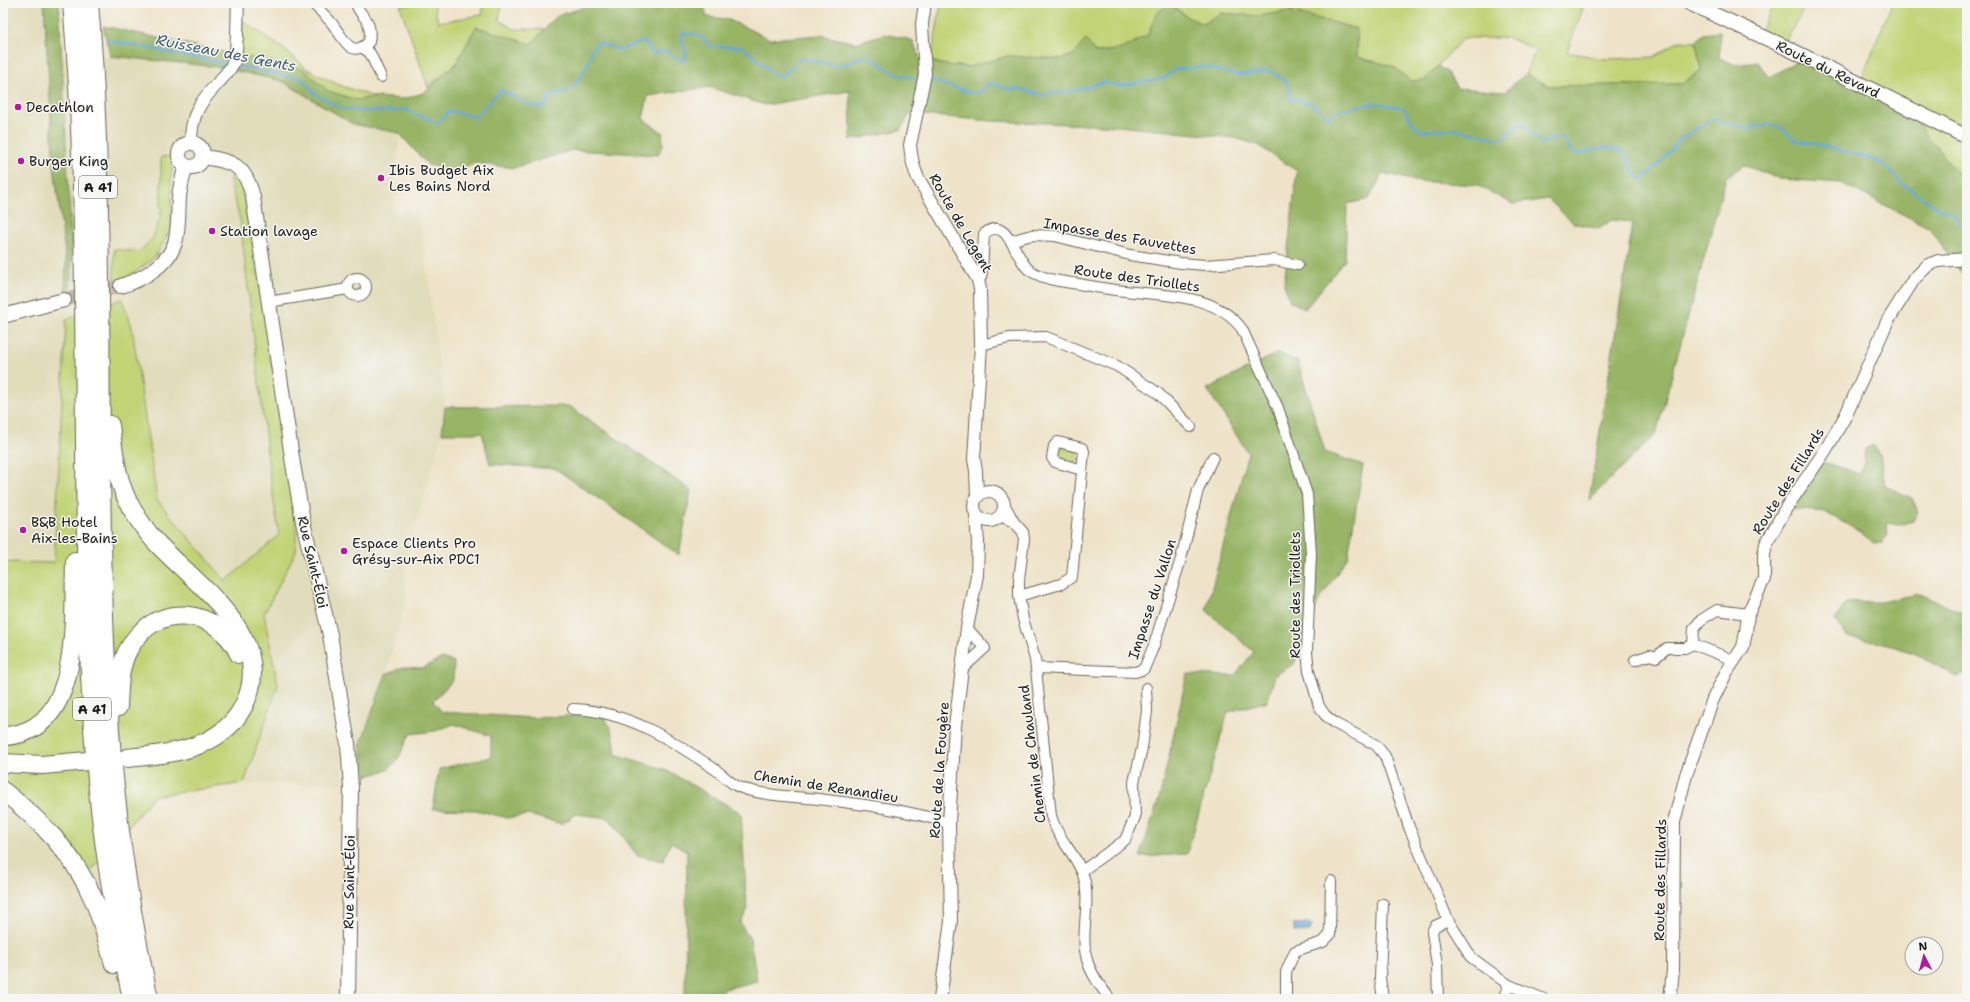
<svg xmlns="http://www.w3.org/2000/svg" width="1970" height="1002" font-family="'Shantell Sans',sans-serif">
  <rect width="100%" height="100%" fill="#f6f6f2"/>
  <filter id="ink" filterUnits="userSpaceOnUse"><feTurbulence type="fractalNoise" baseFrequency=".025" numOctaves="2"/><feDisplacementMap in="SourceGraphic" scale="8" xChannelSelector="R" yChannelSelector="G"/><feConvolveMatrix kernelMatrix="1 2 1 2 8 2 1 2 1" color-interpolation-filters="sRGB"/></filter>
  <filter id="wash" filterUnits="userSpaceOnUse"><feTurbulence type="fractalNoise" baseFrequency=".012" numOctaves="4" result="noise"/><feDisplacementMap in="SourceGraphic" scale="16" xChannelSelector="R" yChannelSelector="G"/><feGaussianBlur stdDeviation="0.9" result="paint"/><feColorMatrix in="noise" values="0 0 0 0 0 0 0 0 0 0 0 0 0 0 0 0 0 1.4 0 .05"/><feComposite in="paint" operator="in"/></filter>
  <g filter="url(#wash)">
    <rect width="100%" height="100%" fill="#eee3c8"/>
    <polygon fill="#e1dcba" points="3,3 53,3 54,58 110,56 219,67 282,81 353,124 399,133 394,210 419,213 445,407 442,433 405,565 406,601 386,674 360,746 339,744 343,783 108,786 126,999 3,999"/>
    <g fill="#c1d375" stroke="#6e7848">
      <polygon points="424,3 434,3 438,22 482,15 484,3 502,3 499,20 514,29 545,29 531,44 476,27 455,65 428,87 400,6"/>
      <polygon points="941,3 1169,3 1156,14 1148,35 1122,49 1073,55 1061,59 1008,56 969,67 946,65 931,61"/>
      <polygon points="1170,3 1585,3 1567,52 1605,59 1654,57 1679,41 1696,42 1701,70 1682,84 1549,86 1525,74 1536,50 1509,38 1463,38 1425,80 1410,81 1394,67 1357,57 1357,29 1290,11 1260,16 1221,13 1203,24 1187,17"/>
      <polygon points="1775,3 1807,3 1785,41 1760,30"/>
      <polygon points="1892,3 1967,3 1967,186 1855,85 1862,77"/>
      <polygon points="243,21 285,50 307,69 339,85 375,97 356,100 328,91 303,69 240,56"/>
      <polygon points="173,156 171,187 172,227 155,257 136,272 114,282 114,249 139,252 153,238 161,215 161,157"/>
      <polygon points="229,178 239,181 242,188 259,280 296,525 296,551 264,614 278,685 244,783 154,796 92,870 3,798 3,562 54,563 66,320 122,299 132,327 157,500 226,581 279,535 270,476 240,220"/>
      <polygon points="1062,446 1079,453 1078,461 1074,463 1058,457 1057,452"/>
    </g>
    <g fill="#98b566" stroke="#5a6841">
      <polygon points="44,3 59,3 72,255 70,295 65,295 66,261 54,166"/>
      <polygon points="587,3 620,3 626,8 654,5 657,3 703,3 707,17 727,19 770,39 820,35 856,43 884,34 912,40 921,60 946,65 969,67 1008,56 1061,59 1073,55 1086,39 1095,53 1122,49 1148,35 1156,14 1169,3 1187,17 1203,24 1221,13 1259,16 1290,11 1357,29 1357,57 1394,67 1410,81 1425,80 1438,66 1446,71 1457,88 1505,92 1525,74 1549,86 1682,84 1701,70 1696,42 1703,34 1720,32 1719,58 1736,65 1758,62 1769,78 1801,58 1913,118 1967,186 1967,281 1930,228 1841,183 1780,179 1744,165 1726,177 1656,434 1589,500 1633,222 1611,220 1599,229 1573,223 1548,199 1513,204 1477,185 1415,181 1383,173 1369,199 1347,204 1345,260 1305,309 1290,301 1284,284 1297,171 1258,145 1235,138 1118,126 992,121 910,114 900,130 851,140 850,91 765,105 709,87 648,96 643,119 662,132 663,145 658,155 572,150 514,168 475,163 459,171 428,165 399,133 353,124 282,81 219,67 110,56 103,26 303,69 328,91 356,100 375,97 404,99 423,93 455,65 476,27 531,44 557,16 582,8"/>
      <polygon points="1278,353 1298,362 1325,452 1363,465 1348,557 1318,602 1294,664 1275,675 1268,701 1228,712 1187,854 1140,857 1161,792 1187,674 1234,676 1254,652 1206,610 1248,453 1207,389"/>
      <polygon points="569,406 691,490 679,555 556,469 490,464 482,433 442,433 445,407"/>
      <polygon points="1873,445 1880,455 1885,486 1912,498 1918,512 1913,521 1899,525 1887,523 1888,535 1882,543 1874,543 1860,532 1825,512 1793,509 1823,462 1860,474 1864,463 1865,449"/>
      <polygon points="1919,594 1967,615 1967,674 1956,677 1923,657 1888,644 1847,637 1835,620 1846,603 1880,602"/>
      <path d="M442,658l12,4 -1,18 -20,21 9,11 91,6 69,-4c9,13 14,24 13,40l49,15 77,44 6,98 -7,12 10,16 7,42 -32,8 -9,10h-29l-2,-2 2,-146 -16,-9 -8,19 -26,-6 -28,-37 -33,-4 -14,10 -33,-9 -22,3 -31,-8 -43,-1 6,-40 52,-12v-21l-37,-12 -19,7 -25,3 -12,25 -10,11 -21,6 -7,-30 26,-72 17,-7 20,1z"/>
    </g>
    <polygon fill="#68a8db" stroke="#42627c" points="1309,923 1312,926 1310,931 1294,932 1294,924"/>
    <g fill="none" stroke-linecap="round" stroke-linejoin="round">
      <g stroke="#68a8db" stroke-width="2.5">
        <polyline points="108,40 228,64"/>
        <path d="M237,66l65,13 12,14 29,16 21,2h32l9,-2 32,14 13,-12 26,6 25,-27 29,15 14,2 8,-12 21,-6 15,-25 4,-15 7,-6 21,7 24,-9 9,13 12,-3 18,11 3,-7 -5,-19 3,-3c13,0 18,2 25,13l34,1 31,27 7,3 20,-19 40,8 19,-9h9l27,17 18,4"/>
        <path d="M931,80l41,13 8,-1 10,-9 21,7 8,-1 24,6 35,-5 25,-8 17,4 45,-8 11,-9 31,-2 29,8 34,-4 17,11 3,17c19,1 24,6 38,18 10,-9 41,-14 55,-13 7,1 15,3 22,5l5,11 10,11 32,-2 50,10 17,-15 5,1 17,18 21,-6 5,9 9,8 31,-7 16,4 9,20 10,9 24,-24 13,-16 33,-21 38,9 18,-4 14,4 13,12 17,3 51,13 20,8 17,18 36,25 15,5 16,21"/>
      </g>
    </g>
  </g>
  <g filter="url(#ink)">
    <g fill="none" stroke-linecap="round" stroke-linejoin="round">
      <polyline stroke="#c4bba6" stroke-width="14" stroke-dasharray="14 7" stroke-linecap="butt" points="64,300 121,286"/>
      <g stroke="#666258" stroke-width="12">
        <g id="minor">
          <path d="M312,3c8,8 18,16 24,26 10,13 15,29 33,13 1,-6 1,-14 -1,-19 -4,-8 -11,-12 -12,-20"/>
          <polyline points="363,48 370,53 381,77"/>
          <polyline points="1010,241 1032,235 1055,236 1130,255 1181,263 1205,265 1274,260 1298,265"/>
          <circle cx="357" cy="287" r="9"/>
          <path d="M978,280l3,-3 1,-5 2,-38c23,-20 31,23 44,35 9,7 20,10 31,12 22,3 44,8 66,10 40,5 90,2 117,38l36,79 29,86 4,59 -4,99 2,19 10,35 6,9 11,9 40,21 9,11 24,71 39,93 24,38 37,27 35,14"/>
          <polyline points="268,302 348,289"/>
          <polyline points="981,345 1009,338 1046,337 1117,366 1158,393 1191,427"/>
          <polyline points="1004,504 1014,522"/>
          <path d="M1000,516l14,6 9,10 1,7 -5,41v16l4,23 12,40 16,157c6,22 23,36 31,56 11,28 -3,60 5,88 4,14 14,27 23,39"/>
          <polyline points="1019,596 1061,584 1072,577 1084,451 1082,448 1058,442 1054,446 1052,458 1055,462 1082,470"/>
          <polyline points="1635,660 1650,655 1656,657 1667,648 1685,648 1693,644"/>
          <polyline points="1733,663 1726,657 1693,644 1694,628 1701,620 1717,610 1748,614"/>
          <polyline points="1036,668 1135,672 1144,669 1154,645 1181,559 1198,490 1213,457"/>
          <polyline points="962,669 985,648 967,628"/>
          <path d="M573,709c54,2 97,30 140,59 8,5 14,12 22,17 17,10 62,12 83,14 43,5 90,11 131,24"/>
          <polyline points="1082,871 1125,840 1135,817 1134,782 1142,748 1147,711 1146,688"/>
          <polyline points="1286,999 1286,972 1295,951 1323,942 1330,935 1331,881"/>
          <polyline points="1383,999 1380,978 1383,904"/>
          <polyline points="1438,999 1437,965 1432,932 1435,926 1448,920"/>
          <polyline points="1503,999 1509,985"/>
        </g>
      </g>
      <g stroke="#666258" stroke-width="14">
        <g id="tertiary">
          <path d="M925,3l-3,21 3,50 -15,71c1,12 3,22 8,33l60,102 2,9 1,56 -7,114 2,12 1,25"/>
          <path d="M191,143c0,-28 8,-40 26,-59 6,-7 14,-14 17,-23 4,-11 3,-44 4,-58"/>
          <circle cx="989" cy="506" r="15"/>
          <polyline points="940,999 951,921 949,823 955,726 967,628 977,575 978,543 976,515"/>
          <polyline points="1670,999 1673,970 1674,822 1686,775 1713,699 1726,673 1743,647 1746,632 1748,614 1764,579 1764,554 1766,544 1786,508 1825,451 1846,415 1887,322 1914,279 1928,265 1938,261 1967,259"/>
        </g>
      </g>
      <g stroke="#666258" stroke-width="16">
        <g id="secondary">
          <polyline points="1689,3 1781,45 1967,137"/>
          <circle cx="191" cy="155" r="12"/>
          <path d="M203,157c30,4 42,8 50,40l40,267 10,58 27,113 18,109 3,44 -3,211"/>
          <path d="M121,286c20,-6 47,-21 54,-43 4,-15 3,-30 4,-46 1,-10 4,-21 7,-31"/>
          <polyline points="3,316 64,300"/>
        </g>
      </g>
      <g stroke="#666258" stroke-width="20">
        <g id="motorway">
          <path d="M72,3c22,250 4,502 23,753 6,82 20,163 37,243"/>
          <path d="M89,3c20,237 4,476 20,713 6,95 20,190 40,283"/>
          <path d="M110,425c4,29 7,59 22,84 7,12 15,23 23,32 39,43 125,97 88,166 -23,43 -73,47 -116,51"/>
          <path d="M118,707c1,-21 1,-44 13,-62 27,-44 87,-37 108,9"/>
          <path d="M3,736c81,-3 70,-119 72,-175"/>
          <polyline points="3,763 42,765 88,761"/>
          <path d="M3,791c38,30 70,62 90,107 9,21 15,44 21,66"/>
        </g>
      </g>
      <use href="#minor" stroke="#fff" stroke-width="10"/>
      <use href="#tertiary" stroke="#fff" stroke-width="12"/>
      <use href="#secondary" stroke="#fff" stroke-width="14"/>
      <use href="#motorway" stroke="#fff" stroke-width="18"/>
    </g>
  </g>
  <g fill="#b5179e" stroke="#f6f6f2" stroke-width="1.5">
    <circle cx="18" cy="107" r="4"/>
    <circle cx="21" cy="161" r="4"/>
    <circle cx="381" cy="178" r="4"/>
    <circle cx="212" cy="231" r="4"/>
    <circle cx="23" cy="530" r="4"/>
    <circle cx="344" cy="551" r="4"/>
  </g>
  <g text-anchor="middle" stroke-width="3" stroke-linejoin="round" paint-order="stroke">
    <g fill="#f6f6f2" stroke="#5d5d5c" stroke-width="1">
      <rect x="79" y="176" width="38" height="22" rx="3"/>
      <rect x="73" y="698" width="38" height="22" rx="3"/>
    </g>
    <g font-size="13" font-weight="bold" fill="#1c1c1c">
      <text x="98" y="192">A 41</text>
      <text x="92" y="714">A 41</text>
    </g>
    <g font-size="14" fill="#1c1c1c" stroke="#f6f6f2">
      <text transform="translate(1828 69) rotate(26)" y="5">Route du Revard</text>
      <text transform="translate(961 223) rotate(60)" y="5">Route de Legent</text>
      <text transform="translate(1120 236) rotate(10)" y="5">Impasse des Fauvettes</text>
      <text transform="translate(1137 278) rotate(8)" y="5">Route des Triollets</text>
      <text transform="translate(1788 481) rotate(-58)" y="5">Route des Fillards</text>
      <text transform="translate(313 562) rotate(77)" y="5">Rue Saint-Éloi</text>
      <text transform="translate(1295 595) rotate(-90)" y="5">Route des Triollets</text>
      <text transform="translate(1152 599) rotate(-72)" y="5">Impasse du Vallon</text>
      <text transform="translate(1032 754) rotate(-97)" y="5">Chemin de Chauland</text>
      <text transform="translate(939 770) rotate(-86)" y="5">Route de la Fougère</text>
      <text transform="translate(826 786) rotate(9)" y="5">Chemin de Renandieu</text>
      <text transform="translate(1660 880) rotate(-89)" y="5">Route des Fillards</text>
      <text transform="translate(349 882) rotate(-89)" y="5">Rue Saint-Éloi</text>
    </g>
    <g font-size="14" fill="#1c1c1c" stroke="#f6f6f2" text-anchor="start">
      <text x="26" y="112">Decathlon</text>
      <text x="29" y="166">Burger King</text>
      <text x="389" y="175">Ibis Budget Aix<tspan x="389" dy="16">Les Bains Nord</tspan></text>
      <text x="220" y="236">Station lavage</text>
      <text x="31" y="527">B&amp;B Hotel<tspan x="31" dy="16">Aix-les-Bains</tspan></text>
      <text x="352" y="548">Espace Clients Pro<tspan x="352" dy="16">Grésy-sur-Aix PDC1</tspan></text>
    </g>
    <g font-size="15" font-style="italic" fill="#3e5b72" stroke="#f6f6f2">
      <text transform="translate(226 53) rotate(11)" y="5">Ruisseau des Gents</text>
    </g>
  </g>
  <rect width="1970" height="1002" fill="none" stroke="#f6f6f2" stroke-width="16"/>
  <g transform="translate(1924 956) rotate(354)"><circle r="19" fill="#f6f6f2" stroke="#9f9f9c"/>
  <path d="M0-3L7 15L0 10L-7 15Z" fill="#b5179e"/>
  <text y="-6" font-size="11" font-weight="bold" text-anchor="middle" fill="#1c1c1c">N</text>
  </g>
</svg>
